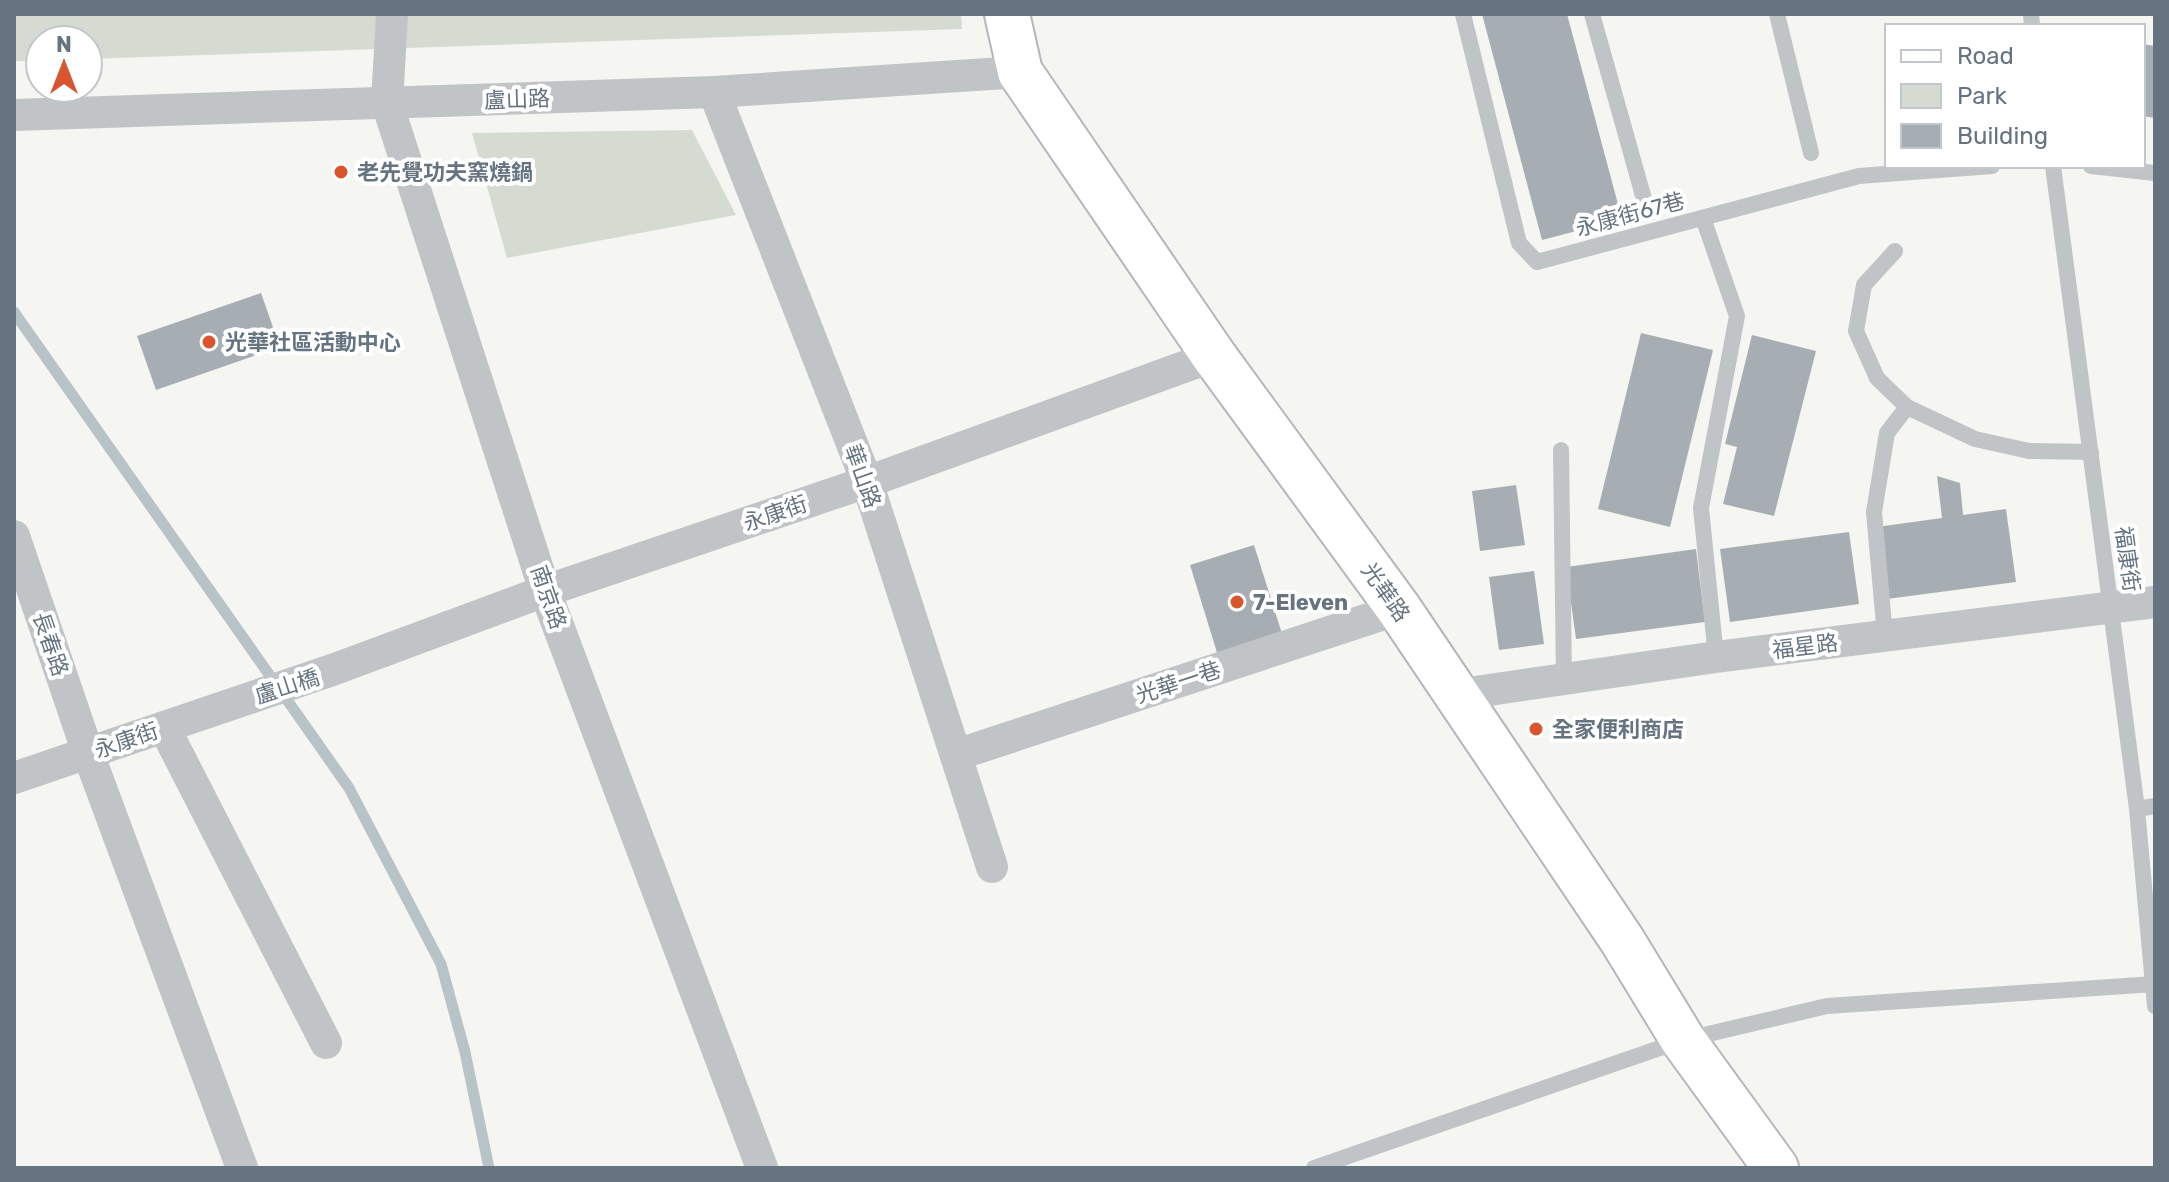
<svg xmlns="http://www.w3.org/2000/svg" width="2169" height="1182" font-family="Rubik,'Noto Sans TC',sans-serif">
  <rect width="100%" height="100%" fill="#f5f5f1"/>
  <g fill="#d6dbd2">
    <polygon points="14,14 961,14 962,29 88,59 88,40 40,40 40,61 14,61"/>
    <polygon points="692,130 736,215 507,258 472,133"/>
  </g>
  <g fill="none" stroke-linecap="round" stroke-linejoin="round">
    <polyline stroke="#b8c3c7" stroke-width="11" points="14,312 349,788 441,964 465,1052 489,1168"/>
  </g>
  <g fill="#a7aeb3">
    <polygon points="1482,14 1567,14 1622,219 1542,240"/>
    <polygon points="2143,44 2155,46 2155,118 2143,116"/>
    <polygon points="261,293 280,347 156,390 137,336"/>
    <polygon points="1641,333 1713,350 1670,527 1598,509"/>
    <polygon points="1752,335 1816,351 1774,516 1723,504 1737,447 1725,444"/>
    <polygon points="1937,476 1960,483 1963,515 2006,509 2016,582 1887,599 1877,527 1942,518"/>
    <polygon points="1516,485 1525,545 1480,551 1472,491"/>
    <polygon points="1849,532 1859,604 1730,622 1720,549"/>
    <polygon points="1254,545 1284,640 1219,659 1190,565"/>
    <polygon points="1696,549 1705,622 1576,639 1566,567"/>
    <polygon points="1534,571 1544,644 1499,650 1489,577"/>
  </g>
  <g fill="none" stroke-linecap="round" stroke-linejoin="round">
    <g stroke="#b3b7bb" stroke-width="48">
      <polyline id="secondary" points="1007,14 1020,72 1214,356 1399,609 1622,940 1683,1040 1776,1168"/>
    </g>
    <g stroke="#c0c4c7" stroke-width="16">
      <polyline points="1463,14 1519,243 1537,262 1859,176 1992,166"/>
      <polyline points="1592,14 1644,199"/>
      <polyline points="1777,14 1811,153"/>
      <polyline points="2031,14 2032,26"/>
      <polyline points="2053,166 2137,809 2155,1006"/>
      <polyline points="2091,166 2155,173"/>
      <polyline points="1703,218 1737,316 1701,508 1716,657"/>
      <polyline points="1895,251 1864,285 1856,331 1877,378 1907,407 1975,439 2029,451 2091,452"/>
      <polyline points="1561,450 1564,681"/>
      <polyline points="1885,636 1874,512 1887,433 1907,407"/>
      <polyline points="2137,809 2155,806"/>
      <polyline points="1314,1168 1683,1040 1827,1006 2155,984"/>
    </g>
    <g stroke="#c0c4c7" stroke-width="32">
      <polyline points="392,14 387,103 545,591 762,1168"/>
      <polyline points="714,92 867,482 992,867"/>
      <polyline points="14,115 714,92 1020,72"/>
      <polyline points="14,536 88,753 242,1168"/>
      <polyline points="1455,695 1716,657 2155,602"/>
      <polyline points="164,727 326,1043"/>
      <polyline points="956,755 1399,609"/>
      <polyline points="14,778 335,669 545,591 867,482 1214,356"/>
    </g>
    <use href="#secondary" stroke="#fff" stroke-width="44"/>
  </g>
  <g fill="#d8552e" stroke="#fff" stroke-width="3">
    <circle cx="341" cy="172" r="8"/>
    <circle cx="209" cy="342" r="8"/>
    <circle cx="1237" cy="602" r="8"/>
    <circle cx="1536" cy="729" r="8"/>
  </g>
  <g text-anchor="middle" stroke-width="8" stroke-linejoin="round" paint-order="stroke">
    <g font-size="22" fill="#657480" stroke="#fff">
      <text transform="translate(517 99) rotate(-2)" y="8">盧山路</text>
      <text transform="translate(1630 214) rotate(-15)" y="8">永康街67巷</text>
      <text transform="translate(863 476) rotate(70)" y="8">華山路</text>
      <text transform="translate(775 513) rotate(-19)" y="8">永康街</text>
      <text transform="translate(2128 559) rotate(82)" y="8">福康街</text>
      <text transform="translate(1386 592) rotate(55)" y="8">光華路</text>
      <text transform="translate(549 597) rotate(71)" y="8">南京路</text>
      <text transform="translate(51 644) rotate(71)" y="8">長春路</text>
      <text transform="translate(1805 646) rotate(-7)" y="8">福星路</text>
      <text transform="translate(1178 682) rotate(-18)" y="8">光華一巷</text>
      <text transform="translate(287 686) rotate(-18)" y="8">盧山橋</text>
      <text transform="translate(126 740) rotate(-19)" y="8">永康街</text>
    </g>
    <g font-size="22" font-weight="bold" fill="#657480" stroke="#fff" text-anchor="start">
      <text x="357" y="180">老先覺功夫窯燒鍋</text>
      <text x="225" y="350">光華社區活動中心</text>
      <text x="1253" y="610">7-Eleven</text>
      <text x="1552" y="737">全家便利商店</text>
    </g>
  </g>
  <rect width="2169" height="1182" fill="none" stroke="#657480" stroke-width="32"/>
  <rect x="1885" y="24" width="260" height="144" fill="#ffffff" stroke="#c1c7cc" stroke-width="2"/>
  <rect x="1901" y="50" width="40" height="12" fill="#ffffff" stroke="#c1c7cc" stroke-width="2"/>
  <text x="1957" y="64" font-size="24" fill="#657480">Road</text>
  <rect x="1901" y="84" width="40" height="24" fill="#d6dbd2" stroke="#c1c7cc" stroke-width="2"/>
  <text x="1957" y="104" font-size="24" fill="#657480">Park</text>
  <rect x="1901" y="124" width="40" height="24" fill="#a7aeb3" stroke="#c1c7cc" stroke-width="2"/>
  <text x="1957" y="144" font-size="24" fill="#657480">Building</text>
  <g transform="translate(64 64)"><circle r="38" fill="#ffffff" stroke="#c1c7cc" stroke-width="2"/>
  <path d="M0-6L14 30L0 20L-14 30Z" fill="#d8552e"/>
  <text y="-12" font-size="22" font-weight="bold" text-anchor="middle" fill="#657480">N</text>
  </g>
</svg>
